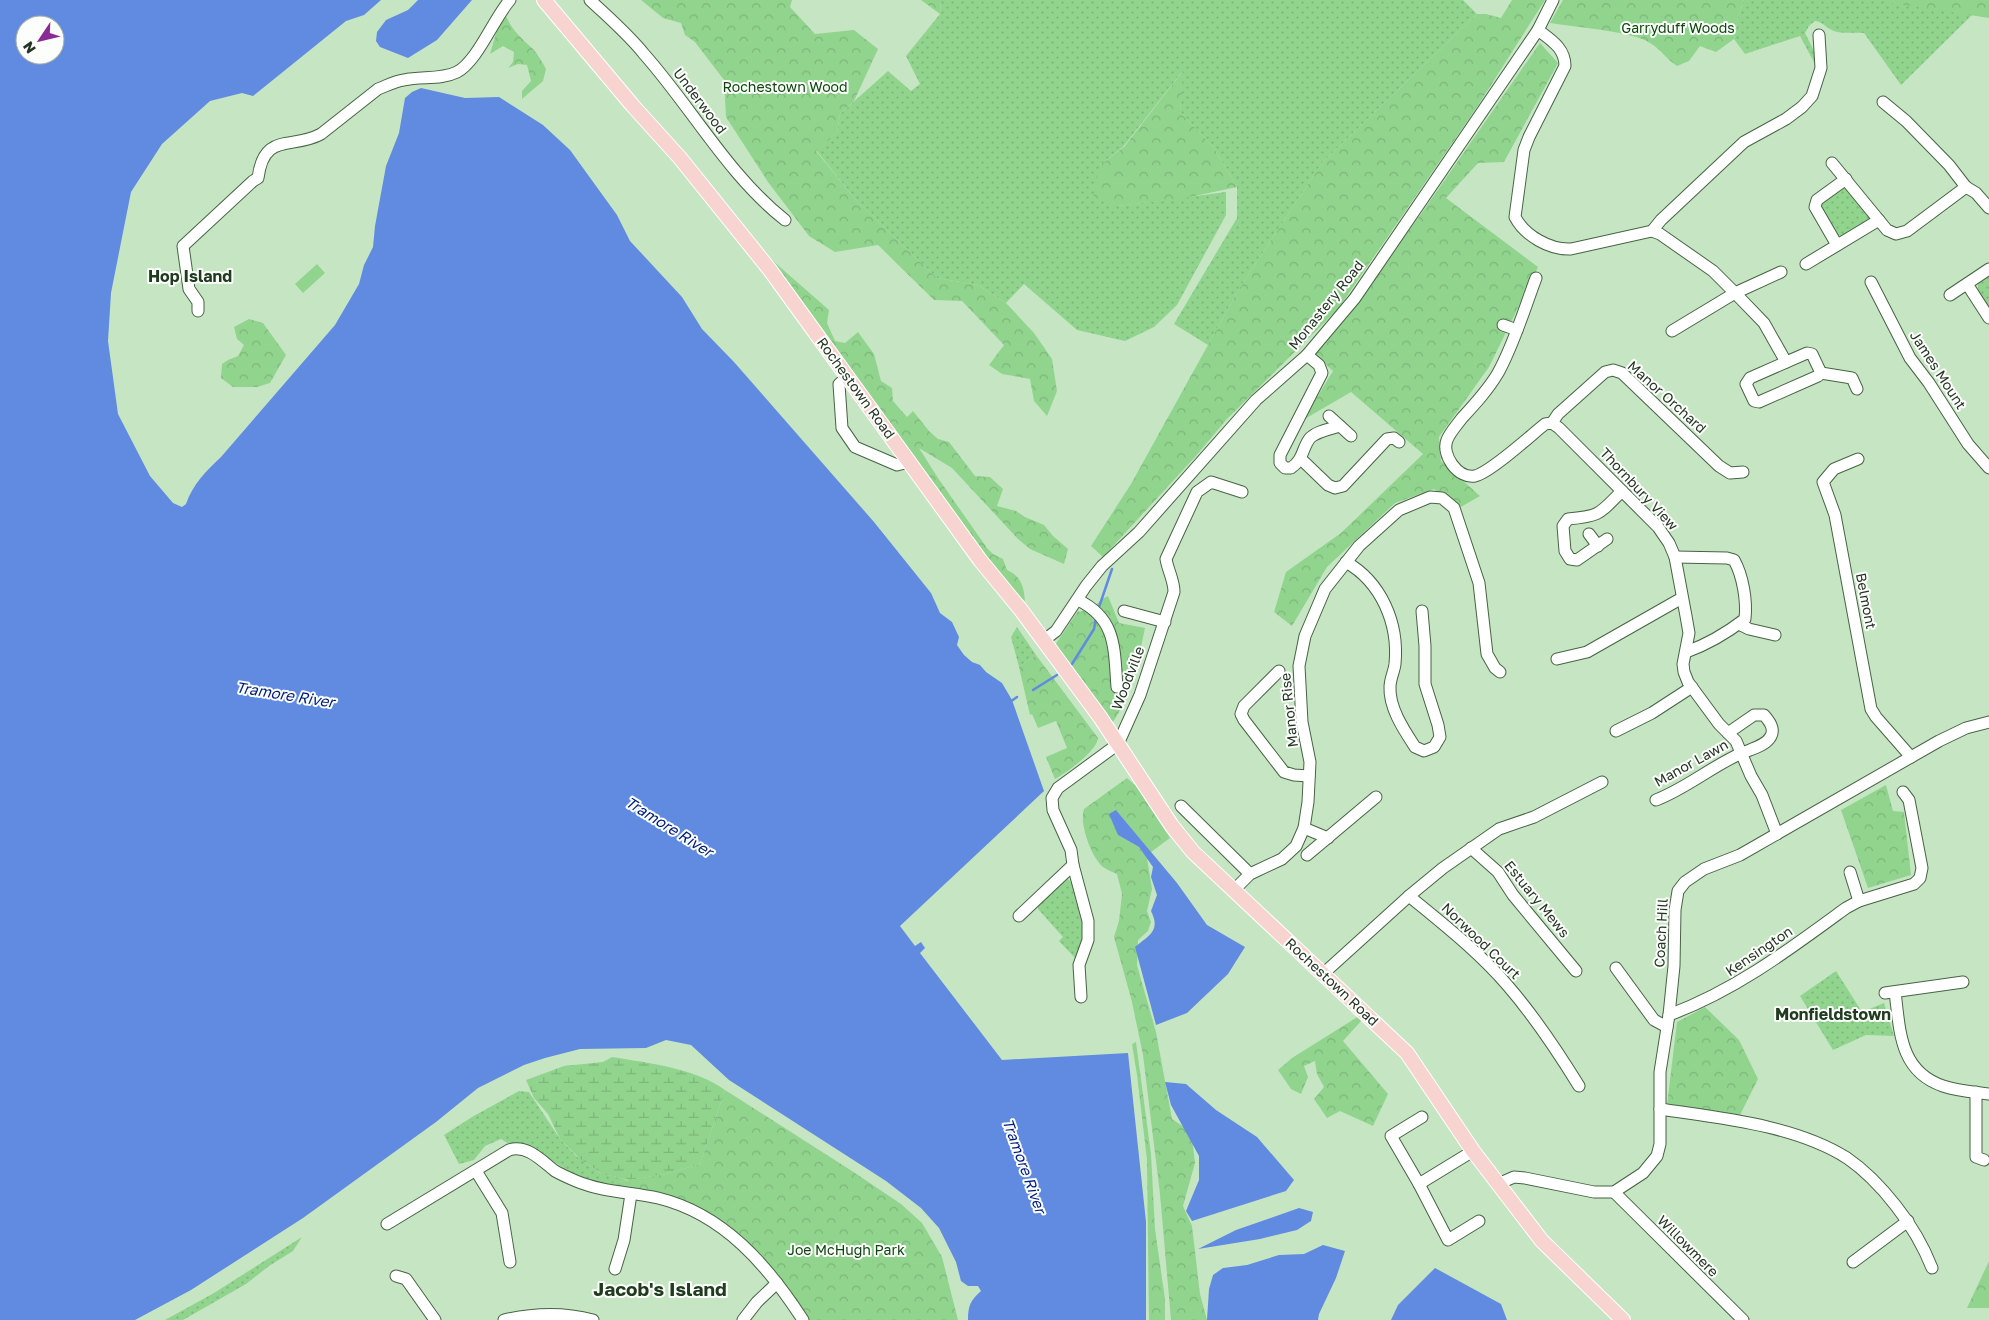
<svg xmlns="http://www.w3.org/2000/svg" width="1989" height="1320" font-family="'Golos Text',sans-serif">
  <defs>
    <pattern id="grass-dots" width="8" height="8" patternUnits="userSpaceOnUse" patternTransform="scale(1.25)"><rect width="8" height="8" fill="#91d48e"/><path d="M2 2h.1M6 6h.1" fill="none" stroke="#7db67a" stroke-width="1.8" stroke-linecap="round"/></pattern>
    <pattern id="forest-crowns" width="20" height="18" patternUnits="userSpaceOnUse" patternTransform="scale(1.25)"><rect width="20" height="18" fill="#91d48e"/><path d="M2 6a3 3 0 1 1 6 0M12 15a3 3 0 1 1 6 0" fill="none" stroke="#7db67a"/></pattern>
    <pattern id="wetland-marsh" width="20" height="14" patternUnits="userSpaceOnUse" patternTransform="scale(1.25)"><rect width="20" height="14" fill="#91d48e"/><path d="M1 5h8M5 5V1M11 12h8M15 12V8" fill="none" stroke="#7db67a"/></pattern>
  </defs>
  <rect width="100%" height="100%" fill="#c6e6c3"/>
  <g fill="url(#grass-dots)">
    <polygon points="941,0 1463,0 1477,14 1322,163 1239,289 1208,345 1174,324 1237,218 1237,187 1214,148 1180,112 1182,72 1123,147 1100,165 1118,206 1226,192 1226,215 1177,305 1154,327 1125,341 1077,330 1024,284 1006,303 978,285 937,278 854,198 816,150 837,133 840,114 888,71 911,91 920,84 906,56 940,14"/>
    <path d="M1744,0h140l88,15 -71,70 -37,-52c-10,-1 -22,1 -30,-2 -8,-3 -11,-9 -19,-10l-6,5 -4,7 9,18 1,13 -15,-28 -55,18 -11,-15 4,-22z"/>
    <polygon points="1839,188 1849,188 1870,214 1870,221 1843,238 1835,232 1820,206 1822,200"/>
    <polygon points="1989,276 1989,308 1978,293 1978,283"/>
    <polygon points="1017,627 1036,655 1019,667 1011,637"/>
    <polygon points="1067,878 1072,883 1082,924 1082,940 1075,958 1059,941 1063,937 1038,909 1038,905 1062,880"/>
    <polygon points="1836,971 1862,1012 1884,1003 1894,1036 1866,1035 1833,1050 1800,996"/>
    <path d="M519,1091l10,1 31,47 16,17 24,17 28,7c-7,1 -16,4 -23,4 -23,-1 -61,-29 -80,-41l-14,2 -10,-6 -16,7 -11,14 -15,4 -15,-29 28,-18z"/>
    <polygon points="302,1237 293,1251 269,1266 246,1284 183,1320 165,1320 214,1293"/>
  </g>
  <g fill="url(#forest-crowns)">
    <polygon points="641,0 792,0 790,7 815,34 854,30 878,49 854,101 840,114 837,133 816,151 854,198 937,278 978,285 1006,303 1034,333 1052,359 1057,391 1047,416 1034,401 1030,379 1002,374 989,365 1004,345 962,301 934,300 878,245 835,252 809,236 768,182 726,117 724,80 695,42 685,35 681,23 663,18"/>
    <polygon points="922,0 941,0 940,14 921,0"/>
    <polygon points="1512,0 1545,0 1477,107 1338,309 1227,419 1195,457 1103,557 1091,546 1131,484 1239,289 1322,163 1477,14 1486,14 1501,18"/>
    <path d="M1563,0h181l-6,17 -4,22 -18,13 -16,-6 -11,15 -12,5c-11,-7 -16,-17 -27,-23 -18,-12 -76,-16 -100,-20z"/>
    <polygon points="1884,0 1989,0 1989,18 1886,2"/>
    <path d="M506,16c6,14 15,22 26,32 6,6 10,14 14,21l-3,12 -21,18v-8l9,-10 -4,-16 -9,-1 -10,4 5,-6 1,-10 -11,-6 -13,8 9,-31z"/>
    <polygon points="1540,43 1558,63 1504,162 1478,163 1446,198 1538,267 1489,367 1439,437 1441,461 1480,496 1459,508 1434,489 1395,503 1327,567 1292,626 1274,612 1286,572 1341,533 1423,454 1351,392 1303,420 1333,371 1315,355 1421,214"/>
    <polygon points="1183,71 1180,112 1214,148 1237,187 1185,198 1118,206 1093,198 1100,165 1124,147"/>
    <path d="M764,253l65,57 -2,13 8,18 10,2 13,-11 16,22 7,27 11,7 1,13 14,16 6,-6 16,20 9,8 11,3 26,34 15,1 13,12 -6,17 19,5 9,6 19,8 9,11 15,13 -4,15 -34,-15 -12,-10 -66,-71 -33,-20 19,30 49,70 6,6 10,5 4,11c14,6 17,17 18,31l-12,-9 -17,-19z"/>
    <polygon points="249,319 263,323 286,355 270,383 257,387 233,387 221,378 222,364 228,360 238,356 244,345 237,339 234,327"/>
    <path d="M1108,596l11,27 26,5c-7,33 -13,66 -32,94l-13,-12 -45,-65 23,-34 2,1 17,-8 5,-5z"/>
    <path d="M1036,655l62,83c-1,13 -32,35 -43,41l-9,-22 21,-9 -11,-27 -18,7 -6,-14 -2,1 -11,-48z"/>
    <path d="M1127,778l9,8 34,52 -19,14 -35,-42 2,25 21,12 8,11 5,31 -5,22 4,11 -3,9 -10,9 -1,25 19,67 16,87 15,10 5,10 3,24 -12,43 9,20 8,68 7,26h-36l-11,-126 -17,-139 -11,-53 -18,-65 5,-16 3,-27 -5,-20c-4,-2 -10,-4 -14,-7 -12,-10 -24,-44 -19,-58z"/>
    <polygon points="1886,785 1893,811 1904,812 1911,875 1868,888 1841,810"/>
    <polygon points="1705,1007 1739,1040 1758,1079 1739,1117 1667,1105 1677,1022"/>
    <polygon points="1359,1016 1362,1020 1343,1041 1388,1094 1373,1126 1340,1111 1327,1118 1314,1099 1324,1087 1317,1074 1315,1061 1304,1066 1308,1077 1301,1094 1291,1089 1278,1070 1292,1058"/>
    <polygon points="1136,1042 1151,1154 1155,1229 1165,1299 1165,1320 1149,1320 1147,1160 1137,1075 1132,1044"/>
    <polygon points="725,1090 852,1171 901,1204 922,1223 942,1257 958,1320 809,1320 781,1278 741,1235 673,1197 605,1184 666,1174 700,1164"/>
    <polygon points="1989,1261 1989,1308 1967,1308"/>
  </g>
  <path fill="url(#wetland-marsh)" d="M612,1057c36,6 83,11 113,33l-25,74 -34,10 -36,6 -28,-6 -22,-15 -20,-20 -12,-25 -14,-16 -8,-18 38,-14 39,-4z"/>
  <polygon fill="#91d48e" points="317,264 325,273 303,293 295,284"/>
  <g fill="#618be0" fill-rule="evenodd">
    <path d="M0,0h381l-17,15 -18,6 -93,75 -11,-3 -32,8 -48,43 -31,48 -20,101 -3,48 10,73 32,62 23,27 9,4 4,-3c7,-20 20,-33 35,-47l114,-132 24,-41 5,-19 9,-18 2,-21 11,-60 13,-33 6,-35 7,-6 9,-4 44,10 34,-1 44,28 27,25 47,65 13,26 52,56 20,32 32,33 140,160 57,71 9,20 12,9 7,15 -2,8 7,10 8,7 8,3 6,7 16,11 10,17 32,91 -144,135 15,20 6,-4 4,6 -5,5 82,107 126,-7 18,169v98h-178c0,-15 3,-20 13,-29l-3,-5h-10l-7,-5 -5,-19 -17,-34 -18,-20 -35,-27 -157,-101 -38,-35 -25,-5 -20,8 -66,1 -35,9 -21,7 -46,23 -42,34 -133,96 -112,72 -56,30h-135zM25,25h30v30h-30z"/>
    <polygon points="418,0 472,0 437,40 408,58 380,47 376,41 377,32 386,20 408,10"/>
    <path d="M1116,810l61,73 30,42 38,22 -17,27 -41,39 -31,12 -21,-78c14,-12 26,-16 16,-36l6,-16 -6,-18 2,-10 -14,-20 -21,-12 -9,-21z"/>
    <polygon points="1165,1082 1186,1084 1216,1110 1257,1137 1294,1180 1286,1191 1192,1221 1186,1211 1199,1180 1199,1156 1171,1105"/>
    <polygon points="1299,1208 1313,1212 1311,1221 1297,1230 1260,1239 1198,1249 1236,1230"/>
    <polygon points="1323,1245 1345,1251 1336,1278 1319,1314 1318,1320 1207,1320 1209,1289 1213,1275 1223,1268 1247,1265 1279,1255 1304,1254"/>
    <polygon points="1435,1268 1501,1304 1507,1320 1391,1320 1398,1305"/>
  </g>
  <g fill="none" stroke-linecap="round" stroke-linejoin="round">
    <g stroke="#618be0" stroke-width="2.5">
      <polyline points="1098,610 1112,569"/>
      <polyline points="1072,664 1094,629 1096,618"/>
      <polyline points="1033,690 1057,675"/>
      <polyline points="1010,702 1017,697"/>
    </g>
    <g stroke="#476345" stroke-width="13">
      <g id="minor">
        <path d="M590,0c18,17 38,34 54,54 48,54 84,121 141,166"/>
        <path d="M1538,30c13,10 27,18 27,36l-36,71 -5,13 -9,67c10,19 35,33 56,32l81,-18 9,-11 83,-78 42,-23 16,-12 10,-11 9,-28 -2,-33"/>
        <polyline points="1883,102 1906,121 1949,165 1966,187"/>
        <polyline points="1832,163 1887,230 1896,234 1907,231 1966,187"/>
        <polyline points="1966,187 1976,193 1989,208"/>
        <polyline points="1652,231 1660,234 1713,271 1735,293 1764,323 1786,362"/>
        <polyline points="1837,245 1815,207 1817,200 1846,179"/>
        <polyline points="1806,264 1879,220"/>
        <path d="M1536,278c-12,32 -22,66 -38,95 -10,17 -23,31 -36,45 -5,7 -12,14 -15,22 -6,15 11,39 28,36 16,-4 55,-40 70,-52l7,-1 7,5 99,99 11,16 6,14 11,59 3,17 -6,31 1,8 4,10 31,42 17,17 15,35 11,19 15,39"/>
        <polyline points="1871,282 1910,358 1929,383 1968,444 1989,468"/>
        <polyline points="1967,284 1989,318"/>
        <polyline points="1950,295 1989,269"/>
        <path d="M198,311v-9l-9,-13 -6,-43 70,-65 5,-3c6,-47 34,-28 63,-44l57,-45c8,-3 17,-8 26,-9 17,-4 37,0 53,-8 20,-10 37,-54 53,-72"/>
        <polyline points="1503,325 1517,330"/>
        <polyline points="1672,331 1735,293 1781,272"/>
        <polygon points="1807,353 1812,354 1821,373 1818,376 1759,402 1754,401 1746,384 1750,378"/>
        <path d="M1307,355l12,10 3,8 -42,82v8l5,5h6c13,-9 11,-20 19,-30 7,-7 20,-9 30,-12"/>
        <polyline points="1821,373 1852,378 1857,389"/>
        <polyline points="848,376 839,384 842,428 855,447 897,465 909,462"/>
        <polyline points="1329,416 1351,436"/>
        <polyline points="1552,423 1558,414 1605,372 1613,370 1622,373 1719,466 1730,473 1743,472"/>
        <polyline points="1301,459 1328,485 1335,488 1343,486 1387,439 1394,438 1399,442"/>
        <polyline points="1858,459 1834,469 1823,482 1835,515 1871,709 1876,717 1911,757"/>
        <polyline points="1589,534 1598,546"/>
        <path d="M1607,539l-30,21 -7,-1 -5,-8 -2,-25 5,-7c33,-3 31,-5 54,-28"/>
        <path d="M1675,557l52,1 7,2c9,16 13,41 11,59 -17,13 -39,26 -59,33"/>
        <path d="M1346,562c35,20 53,61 49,102 -1,8 -5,15 -5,23 -1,21 14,43 25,60l9,4 10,-4 6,-10 -2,-12 -13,-41v-38l-3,-35"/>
        <path d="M1078,600c39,19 36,49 39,87"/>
        <polyline points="1124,611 1165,622"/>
        <polyline points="1739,624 1749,629 1775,635"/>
        <polyline points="1043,641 1056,631 1086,586 1102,566 1139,532 1256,400 1307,355 1355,298 1538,30 1553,0"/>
        <polyline points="1557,659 1587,652 1682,598"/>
        <polyline points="1279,671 1244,706 1241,714 1244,720 1284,772 1294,775 1309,776"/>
        <polyline points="1616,731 1652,713 1692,687"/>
        <path d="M1656,800c31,-12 56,-34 86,-47 9,-4 24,-7 29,-17 4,-8 -2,-15 -7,-21h-10l-26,18"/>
        <polyline points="1181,806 1250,874"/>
        <polyline points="1304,828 1328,838"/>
        <polyline points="1471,848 1498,872 1513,895 1576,971"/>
        <polyline points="1307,855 1376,797"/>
        <polyline points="1850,872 1859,901"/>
        <polyline points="1233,891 1250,874 1282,859 1296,846 1304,828 1308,802 1310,762 1302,722 1299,666 1305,636 1325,589 1359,546 1399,510 1430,497 1442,498 1454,508 1479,583 1487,654 1495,668 1500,672"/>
        <path d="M1409,896c34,28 70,56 99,90 26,30 50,66 71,100"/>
        <polyline points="1019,916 1073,865"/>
        <polyline points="1616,968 1654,1020 1667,1027"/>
        <polyline points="1324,973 1409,896 1443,868 1499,829 1534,817 1602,782"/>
        <path d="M1895,992c5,38 4,79 48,94 14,5 31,6 46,8"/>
        <polyline points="1885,993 1963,982"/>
        <path d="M1081,997l-2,-32 9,-25v-19l-15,-56 -2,-15 -18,-40 -1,-12 6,-10 60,-44 22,-49 34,-103c0,-12 -6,-21 -8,-33l31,-67 14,-10 31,10"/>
        <path d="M1669,1015c67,-25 121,-66 177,-107l13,-7 55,-17 6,-6 2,-10 -13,-68 -6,-8"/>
        <polyline points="1976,1092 1976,1157 1984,1160"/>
        <path d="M1660,1109c60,9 135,16 187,49 19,13 35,30 49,48 15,19 27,39 36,62"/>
        <polyline points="1422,1117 1391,1136 1419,1184 1448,1240 1479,1221"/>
        <polyline points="476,1171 502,1213 510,1262"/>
        <polyline points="1419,1184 1473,1151"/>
        <polyline points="1498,1184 1514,1177 1525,1178 1594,1192 1614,1192 1643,1173 1657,1156 1660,1144 1660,1072 1669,1015 1674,966 1675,910 1678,891 1685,882 1704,869 1740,855 1939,741 1966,728 1989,722"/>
        <polyline points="1614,1192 1743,1320"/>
        <path d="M387,1224l122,-74c18,-6 33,11 46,21 7,4 14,7 21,10 26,11 55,11 82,17 66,16 110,68 145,122"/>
        <polyline points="1853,1262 1908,1221"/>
        <polyline points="615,1269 624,1240 631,1194"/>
        <polyline points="396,1276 406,1279 435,1320"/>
        <path d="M504,1320c30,-7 59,-8 89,0"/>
        <polyline points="743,1320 757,1302 777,1283"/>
      </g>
    </g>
    <g stroke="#fff" stroke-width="16">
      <polyline id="major" points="544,0 633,106 680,158 770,270 980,560 1021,610 1100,717 1172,826 1193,852 1407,1053 1473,1151 1542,1241 1623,1320"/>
    </g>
    <use href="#minor" stroke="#fff" stroke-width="11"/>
    <use href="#major" stroke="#f8d4d1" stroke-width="14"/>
  </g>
  <g text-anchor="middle" stroke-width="4" stroke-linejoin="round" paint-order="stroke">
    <g font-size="14" fill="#0f450f" stroke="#fbfefa">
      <text x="1678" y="33">Garryduff Woods</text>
      <text x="785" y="92">Rochestown Wood</text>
      <text x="846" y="1255">Joe McHugh Park</text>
    </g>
    <g font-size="14" fill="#263325" stroke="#fbfefa">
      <text transform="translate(700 101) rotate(53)" y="5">Underwood</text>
      <text transform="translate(1326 305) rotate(-51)" y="5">Monastery Road</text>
      <text transform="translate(1938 370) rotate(57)" y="5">James Mount</text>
      <text transform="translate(856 388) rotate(54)" y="5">Rochestown Road</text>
      <text transform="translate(1667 397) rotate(42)" y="5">Manor Orchard</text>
      <text transform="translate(1639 489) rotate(47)" y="5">Thornbury View</text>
      <text transform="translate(1866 601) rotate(79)" y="5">Belmont</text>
      <text transform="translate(1128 678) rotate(-69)" y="5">Woodville</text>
      <text transform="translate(1289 710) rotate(-96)" y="5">Manor Rise</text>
      <text transform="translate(1691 763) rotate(-29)" y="5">Manor Lawn</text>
      <text transform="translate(1537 899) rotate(51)" y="5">Estuary Mews</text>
      <text transform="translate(1661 933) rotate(-87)" y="5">Coach Hill</text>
      <text transform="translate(1481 941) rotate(44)" y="5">Norwood Court</text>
      <text transform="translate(1759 951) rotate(-34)" y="5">Kensington</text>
      <text transform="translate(1332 982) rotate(43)" y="5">Rochestown Road</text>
      <text transform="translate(1688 1246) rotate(45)" y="5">Willowmere</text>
    </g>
    <g font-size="15" font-style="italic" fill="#001b7e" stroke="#fbfefa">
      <text transform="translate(285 695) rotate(9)" y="5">Tramore River</text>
      <text transform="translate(669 827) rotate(32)" y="5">Tramore River</text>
      <text transform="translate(1024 1166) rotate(70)" y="5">Tramore River</text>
    </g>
    <g font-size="16" font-weight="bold" fill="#203b1f" stroke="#fbfefa">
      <text x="190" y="282">Hop Island</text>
      <text x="1833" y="1020">Monfieldstown</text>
    </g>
    <g font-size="19" font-weight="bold" fill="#203b1f" stroke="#fbfefa">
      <text x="660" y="1296">Jacob's Island</text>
    </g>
  </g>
  <g transform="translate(40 40) rotate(235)"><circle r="24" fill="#fbfefa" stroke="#a6ada5"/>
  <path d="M0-4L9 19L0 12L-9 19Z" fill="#892b95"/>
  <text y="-8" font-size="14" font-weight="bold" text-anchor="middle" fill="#263325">N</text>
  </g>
</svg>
